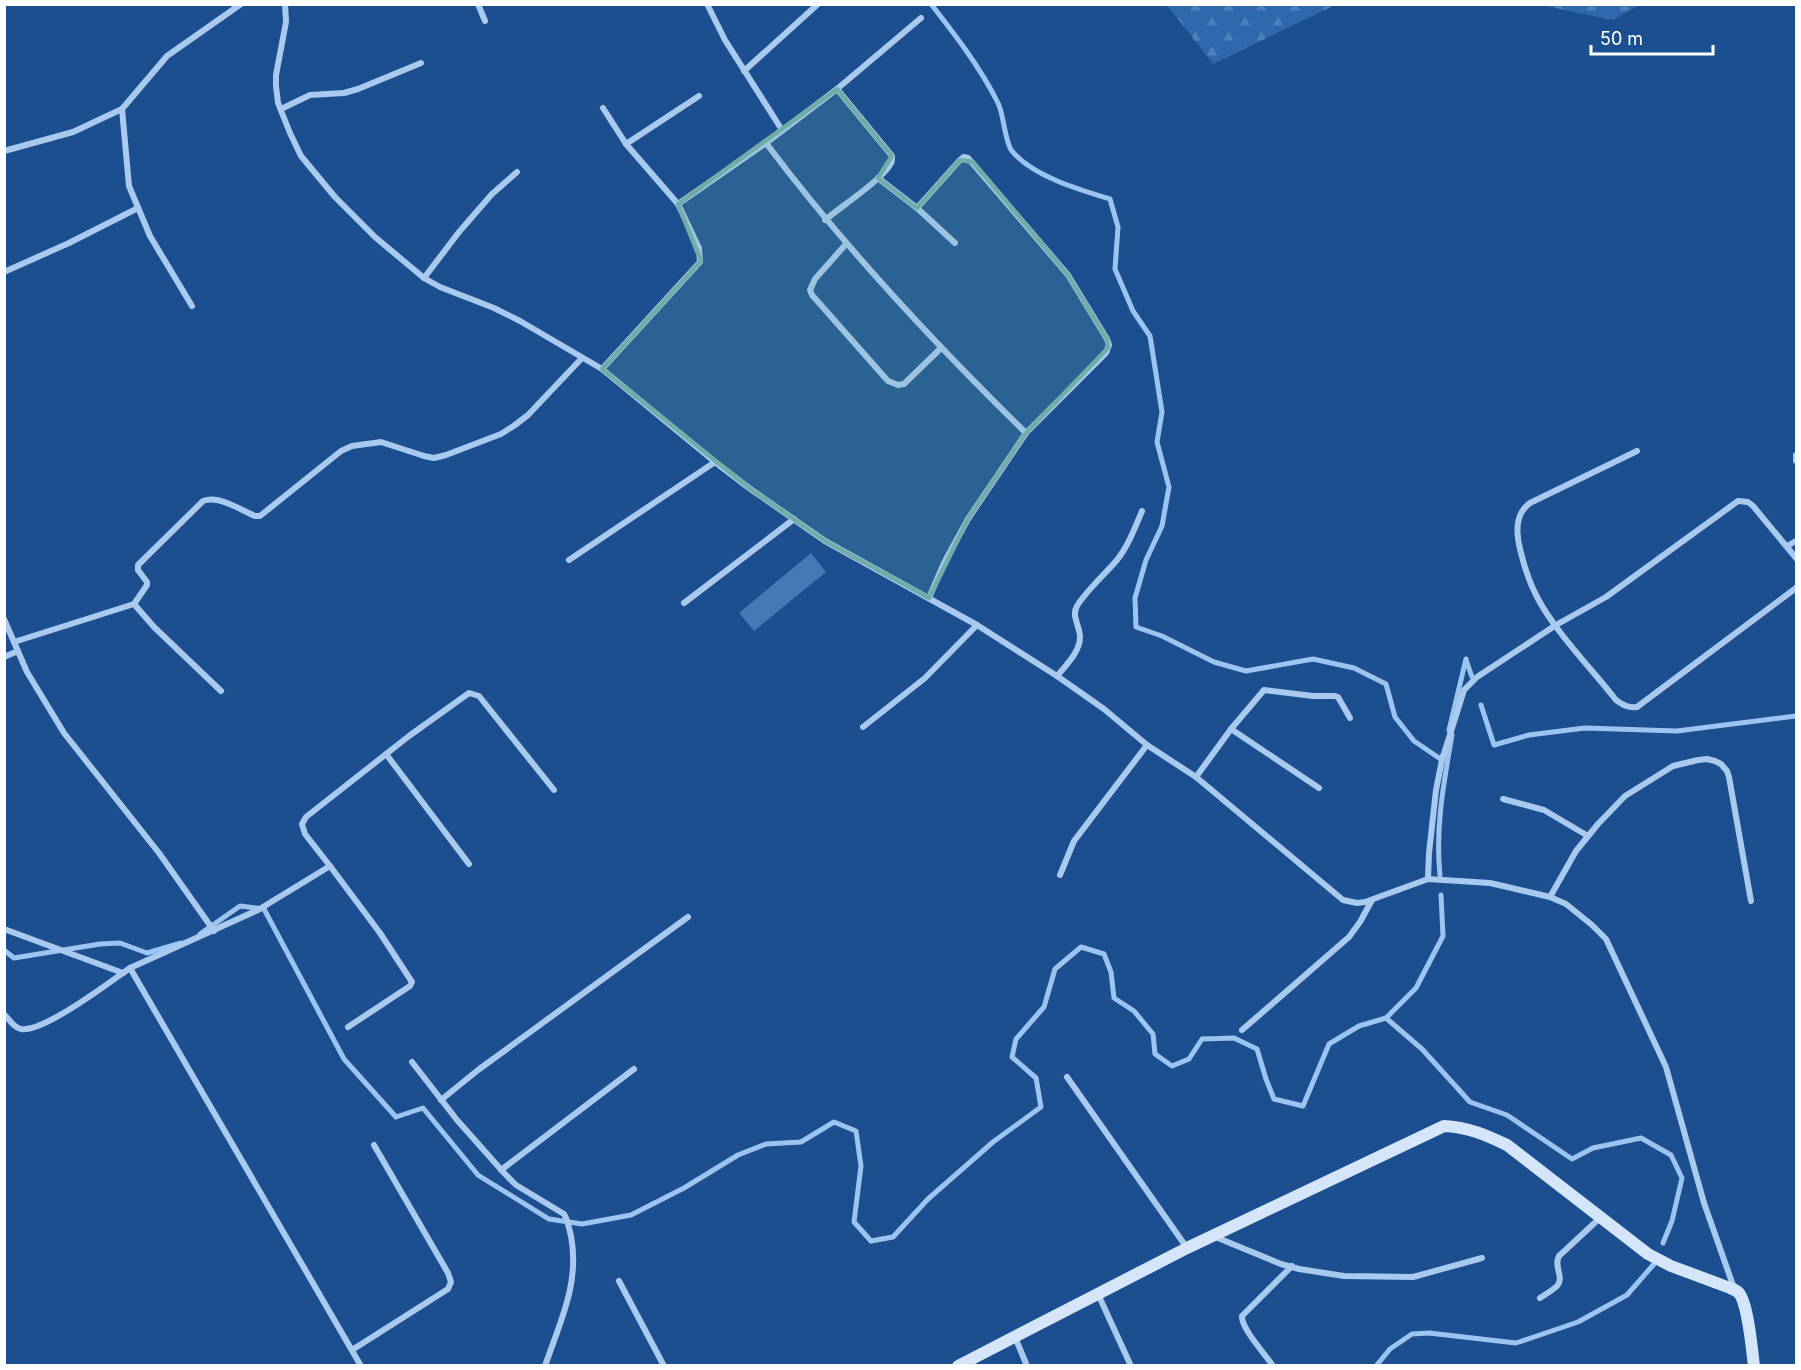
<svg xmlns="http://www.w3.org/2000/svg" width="1801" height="1370" font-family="Inter,sans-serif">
  <defs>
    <pattern id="forest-firs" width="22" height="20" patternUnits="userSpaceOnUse" patternTransform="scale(1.5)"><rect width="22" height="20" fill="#2e69ad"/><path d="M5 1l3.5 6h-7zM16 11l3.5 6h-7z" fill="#4d80b9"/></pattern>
  </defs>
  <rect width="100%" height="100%" fill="#1b4f8f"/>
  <g fill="url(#forest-firs)">
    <polygon points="1167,5 1335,5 1213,64"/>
    <polygon points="1541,5 1639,5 1613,20"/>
  </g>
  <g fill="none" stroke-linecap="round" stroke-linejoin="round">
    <g stroke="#9cc4f0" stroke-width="5">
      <path d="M931,4c25,32 49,63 67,99 6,12 7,40 14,48 20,25 68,39 98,48l8,28 -3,42 18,42 17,25 12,76 -5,30 12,45 -7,39 -16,34 -11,38 1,29 26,9 52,26 32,9 67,-12 41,9 32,16 9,33 19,24 28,19v-4"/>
      <polyline points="1466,660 1472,677"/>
      <polyline points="1481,705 1494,745 1529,735 1585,728 1677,731 1796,716"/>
      <polyline points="1449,730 1466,659"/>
      <path d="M1440,875c-5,-48 4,-93 12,-140"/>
      <polyline points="200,934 240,906 264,909 344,1059 396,1117 423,1108 478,1175 549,1219 582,1224 631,1215 684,1188 738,1155 766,1144 801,1142 834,1122 856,1131 861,1166 854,1222 871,1241 893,1237 928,1199 993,1142 1041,1107 1036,1078 1012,1057 1016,1039 1044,1007 1055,969 1081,947 1104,954 1111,972 1114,998 1134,1011 1153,1034 1155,1054 1172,1066 1189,1059 1202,1039 1234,1038 1257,1049 1266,1079 1274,1099 1303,1106 1329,1044 1359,1026 1386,1018 1416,988 1443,936 1441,895"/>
      <polyline points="4,950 14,958 100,944 120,943 147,953 181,943"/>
      <polyline points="1386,1018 1422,1049 1470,1102 1507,1115 1572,1159 1593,1148 1641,1138 1671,1155 1682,1178 1672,1221 1663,1243"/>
      <polyline points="1376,1366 1390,1349 1412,1334 1429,1333 1516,1343 1578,1322 1627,1295 1654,1264"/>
    </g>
  </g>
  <polygon fill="#4478b7" points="811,553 826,572 754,631 739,613"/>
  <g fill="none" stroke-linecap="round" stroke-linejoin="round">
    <g stroke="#a9c9ee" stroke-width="6">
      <polyline points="285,4 286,22 276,75 276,86 278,103 290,133 301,156 335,197 375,237 424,278 440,287 494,308 520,321 602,369 715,462 749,488 825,541 977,625 1057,676 1104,709 1147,745 1196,777 1343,900 1357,903 1365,902 1428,879 1490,883 1550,897 1566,904 1592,925 1606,939 1666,1067 1704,1203 1734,1288"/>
      <polyline points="478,4 485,21"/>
      <polyline points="707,4 725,40 782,130"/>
      <polyline points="744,71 818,4"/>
      <polyline points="603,108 626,144"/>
      <polyline points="122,109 129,186 150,236 192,306"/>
      <polyline points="281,109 310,95 344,93 358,89 421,63"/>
      <polyline points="766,143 837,89 921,18"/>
      <polyline points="4,151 73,132 122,109 167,56 241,4"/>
      <polyline points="878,178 917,208 955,243"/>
      <polyline points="678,204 626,144 699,96"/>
      <polyline points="917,208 960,160 964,157 968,158 1068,275 1107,339 1109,345 1106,353 1026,433 968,519 944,563 929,598"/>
      <path d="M825,220c17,-14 55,-39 65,-55 3,-4 2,-5 2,-9l-55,-67"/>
      <polyline points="846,244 815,279 810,290 812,295 888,381 898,385 904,384 941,348"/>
      <polyline points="4,272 69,243 138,208"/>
      <polyline points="424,278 459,232 492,194 517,172"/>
      <path d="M602,369l98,-107 -1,-14 -21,-44 88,-61c78,104 167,199 260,290"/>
      <path d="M1637,451l-107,52c-15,11 -14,29 -10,46 4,17 9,33 17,48 19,36 54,71 79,103 7,5 12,8 21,7l159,-119"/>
      <polyline points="1796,455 1796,461"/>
      <polyline points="1787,546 1796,541"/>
      <polyline points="569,560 715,462"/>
      <polyline points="684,603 794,519"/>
      <path d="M134,604l13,-19v-3l-9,-12v-5l65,-64c16,-6 36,8 52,15h5l81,-65 11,-5 29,-4 43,14 10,2 12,-3 55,-21 14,-9 13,-10 54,-57"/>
      <polyline points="4,619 27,672 64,733 159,853 214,931"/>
      <polyline points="14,642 134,604 154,627 221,691"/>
      <polyline points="4,657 18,651"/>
      <path d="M1057,676c9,-11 23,-24 23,-39 0,-11 -9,-21 -3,-31 8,-14 29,-33 40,-46 11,-14 18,-32 25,-49"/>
      <polyline points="863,727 925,678 977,625"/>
      <polyline points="1231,729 1319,788"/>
      <polyline points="386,754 469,864"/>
      <polyline points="1196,777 1231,729 1264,690 1313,696 1335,696 1338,697 1350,718"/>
      <polyline points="1503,799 1544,810 1588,836"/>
      <polyline points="330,866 380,933 412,982 410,986 348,1027"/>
      <polyline points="1060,875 1074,841 1147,745"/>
      <polyline points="1428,879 1429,853 1436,790 1442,760 1464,690 1477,677 1556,625 1606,597 1738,501 1748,502 1753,506 1796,558"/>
      <polyline points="1550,897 1576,851 1598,824 1625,796 1673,766 1698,760 1707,759 1715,761 1721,764 1727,771 1729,777 1751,901"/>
      <polyline points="4,929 123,973"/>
      <polyline points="130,968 258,910 330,866 305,834 302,824 306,817 409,736 469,693 479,696 554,790"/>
      <path d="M4,1014c5,5 10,14 17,15 22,4 89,-47 109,-61l231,398"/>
      <polyline points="1242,1030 1349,937 1360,922 1372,900"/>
      <path d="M412,1062l45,58 48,54 11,11 48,29c4,7 5,14 7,22 9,47 -11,86 -26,130"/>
      <polyline points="1067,1077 1187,1248"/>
      <polyline points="441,1100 478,1070 688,917"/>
      <polyline points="501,1170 634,1069"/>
      <polyline points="1213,1236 1281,1264 1299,1269 1344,1276 1413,1277 1482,1258"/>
      <polyline points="619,1281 664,1366"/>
      <polyline points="1098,1294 1131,1366"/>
      <path d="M1540,1298c6,-4 13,-8 17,-12 8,-9 -4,-19 2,-30l42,-39"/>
      <polyline points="1015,1337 1027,1366"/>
      <polyline points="352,1350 448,1289 451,1282 448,1273 374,1145"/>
      <path d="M1273,1366c-8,-12 -32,-38 -31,-50l50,-50"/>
    </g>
    <path stroke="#d6e6fa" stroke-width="12" d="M958,1366l229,-118 257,-122c24,1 42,9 63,19l141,109 23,12 59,22c3,1 6,2 9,5 9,11 13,57 15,73"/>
  </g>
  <path fill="#6fada8" fill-opacity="0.2" stroke="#6fada8" stroke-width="4.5" stroke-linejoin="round" d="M837,89l55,67 -14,22 39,30 43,-48 13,2 95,113 39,64 1,9 -82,85 -58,86 -39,79 -104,-57 -76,-53 -147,-119 99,-108 -23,-57z"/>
  <rect width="1801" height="1370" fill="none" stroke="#ffffff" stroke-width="12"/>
  <path d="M1591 45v9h122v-9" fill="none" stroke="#ffffff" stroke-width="3"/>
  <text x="1600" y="45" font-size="18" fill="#ffffff" stroke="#1b4f8f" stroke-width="4.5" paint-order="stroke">50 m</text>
</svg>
